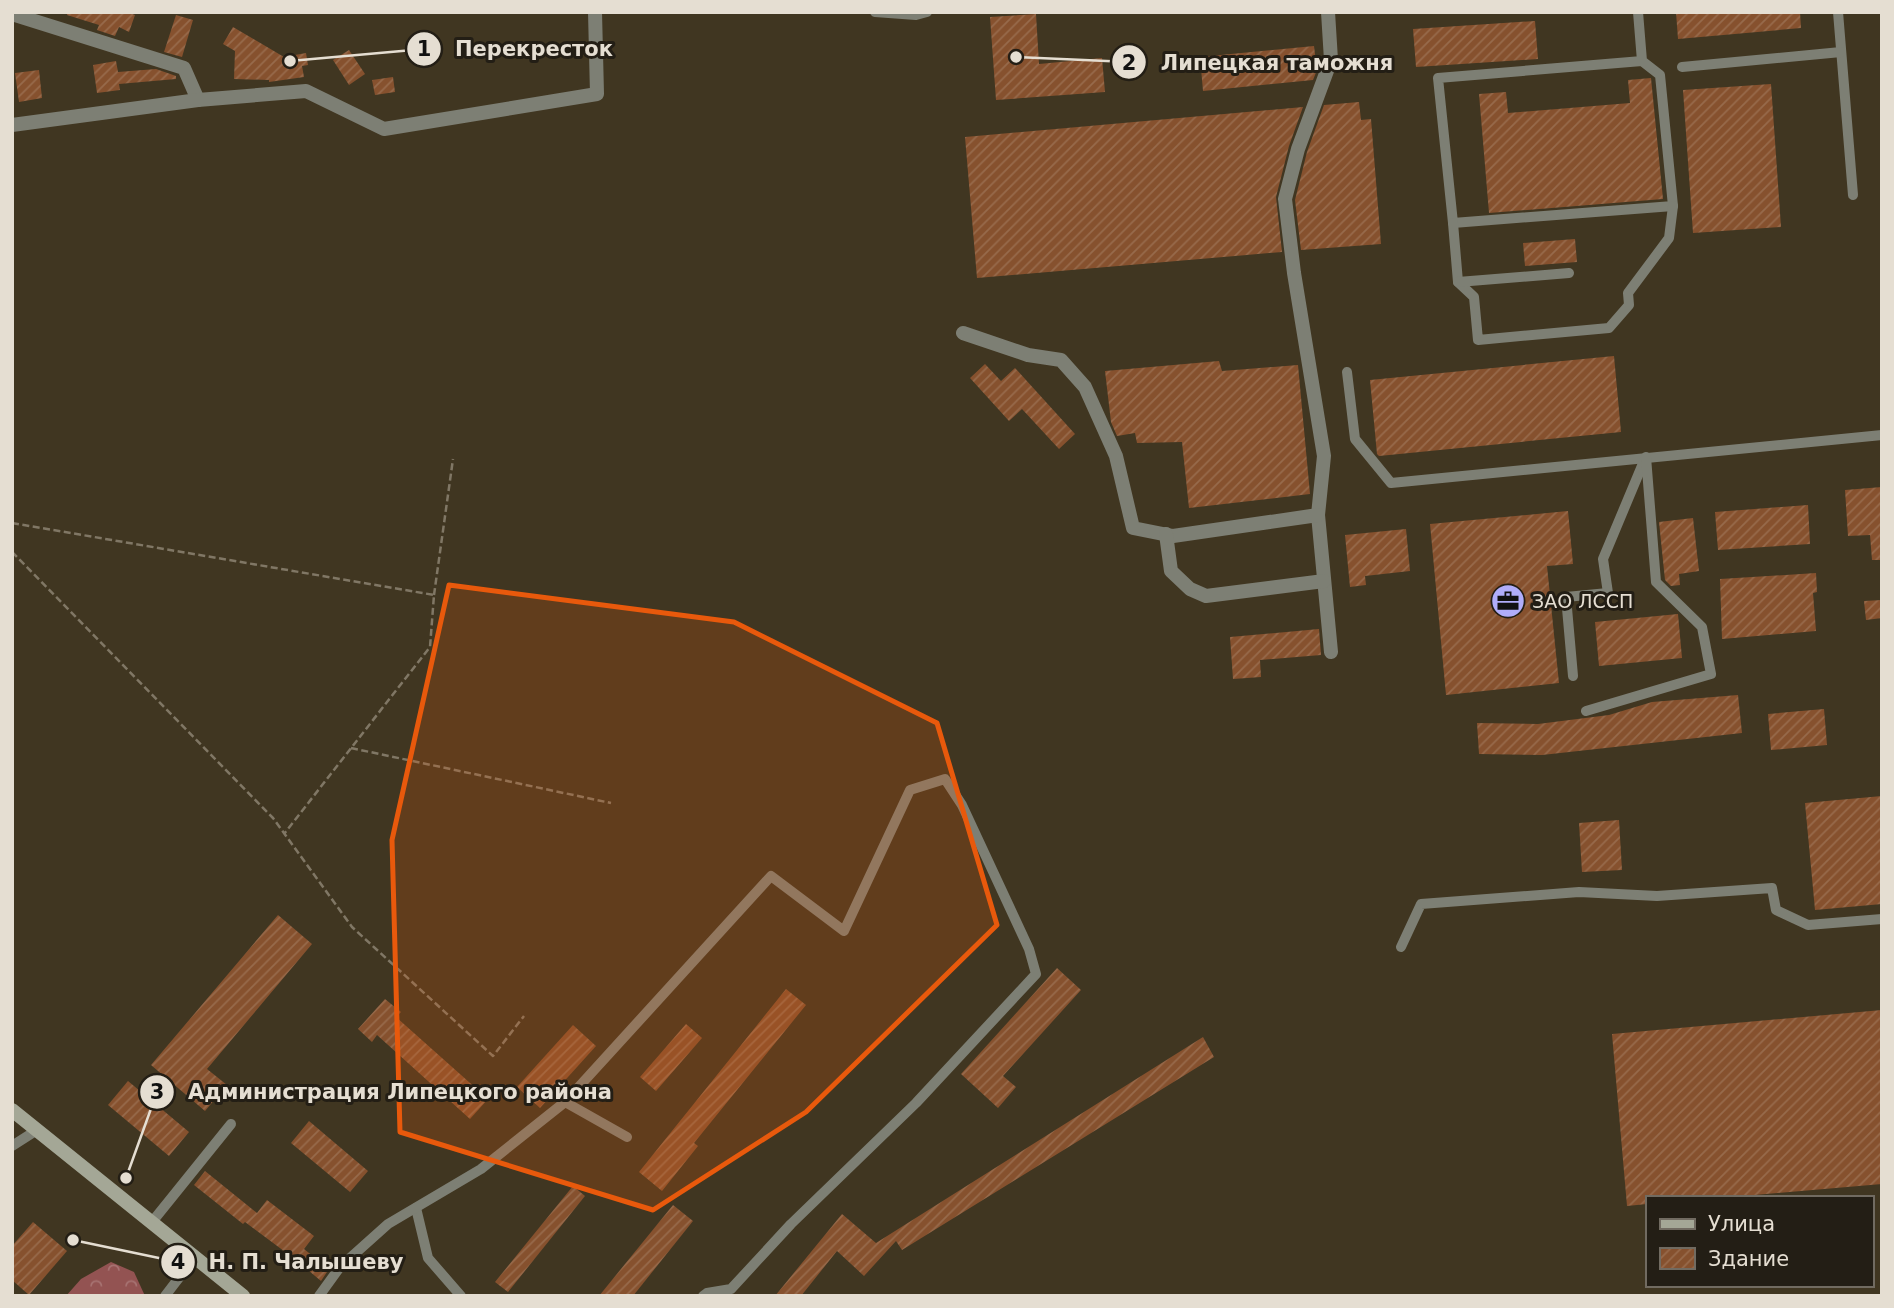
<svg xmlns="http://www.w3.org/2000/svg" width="1894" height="1308" font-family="'DejaVu Sans',sans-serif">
  <defs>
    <pattern id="forest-crowns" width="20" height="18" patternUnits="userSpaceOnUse" patternTransform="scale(1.75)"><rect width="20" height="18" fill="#935352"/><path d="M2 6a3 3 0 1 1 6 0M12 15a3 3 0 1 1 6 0" fill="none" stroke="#a77372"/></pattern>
    <pattern id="building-hatch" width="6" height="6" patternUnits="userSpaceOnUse" patternTransform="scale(1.75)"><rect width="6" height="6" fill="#86512e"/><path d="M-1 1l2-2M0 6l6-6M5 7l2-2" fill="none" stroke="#976a4b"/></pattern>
  </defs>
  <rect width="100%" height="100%" fill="#403621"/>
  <polygon fill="url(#forest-crowns)" points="111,1262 134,1272 145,1296 66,1296 81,1279"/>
  <g fill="url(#building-hatch)">
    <polygon points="67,12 127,12 135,15 129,32 119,27 115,36 97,30 99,25 67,15"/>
    <polygon points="1676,12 1800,12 1801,28 1678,39"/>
    <polygon points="1036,14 1039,64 1102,58 1105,92 996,100 990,17"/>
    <polygon points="176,15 193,20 182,57 164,52"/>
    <polygon points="1535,21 1538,59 1416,67 1413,29"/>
    <polygon points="233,27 284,57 306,53 308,65 302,66 304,77 269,82 269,80 234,79 235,51 223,44"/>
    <polygon points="1314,46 1317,70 1313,80 1203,91 1200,57"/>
    <polygon points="349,50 365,74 349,85 333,60"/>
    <polygon points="116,61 118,72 156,69 176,76 176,79 119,84 120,90 97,93 93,65"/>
    <polygon points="39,70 42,98 19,102 15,73"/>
    <polygon points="393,77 395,92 375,95 372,80"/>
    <polygon points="1651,78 1663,199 1489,213 1479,94 1506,92 1508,113 1630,103 1628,80"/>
    <polygon points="1771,84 1781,227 1693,233 1683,90"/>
    <polygon points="1359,102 1361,120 1371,119 1381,244 1301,250 1295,200 1307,152 1324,105"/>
    <polygon points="1303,107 1289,146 1276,197 1282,252 977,278 965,137"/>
    <polygon points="1575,239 1577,262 1525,266 1523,243"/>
    <polygon points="1614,356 1621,432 1379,456 1377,454 1370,380"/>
    <polygon points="1219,361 1222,371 1298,365 1310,494 1189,508 1182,442 1137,443 1135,433 1117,436 1111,422 1105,371"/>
    <polygon points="985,364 1001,381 1015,368 1075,434 1059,449 1022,409 1009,421 970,378"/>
    <polygon points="1882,487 1882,560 1872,560 1870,535 1848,536 1845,490"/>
    <polygon points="1808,505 1810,544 1718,550 1715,512"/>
    <polygon points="1568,511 1573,564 1547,566 1559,683 1446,695 1430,524"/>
    <polygon points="1693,518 1699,571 1679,574 1680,585 1671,586 1665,580 1659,522"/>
    <polygon points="1406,529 1410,571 1365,576 1366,585 1350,587 1345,535"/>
    <polygon points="1816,573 1817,592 1813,593 1816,631 1722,639 1720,579"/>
    <polygon points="1882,600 1882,618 1866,620 1864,601"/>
    <polygon points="1678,614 1682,658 1599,666 1595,622"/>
    <polygon points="1319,629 1321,655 1260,660 1261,677 1233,679 1230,637"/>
    <polygon points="1738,695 1742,733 1542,755 1479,754 1477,723 1538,724 1609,715 1652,702"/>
    <polygon points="1824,709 1827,745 1771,750 1768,714"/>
    <polygon points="1882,796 1882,904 1815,910 1805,803"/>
    <polygon points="1619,820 1622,870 1582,872 1579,823"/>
    <polygon points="278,915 312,944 207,1069 227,1085 205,1111 151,1065"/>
    <polygon points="1057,968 1081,990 1003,1076 1016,1087 998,1108 961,1074"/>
    <polygon points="786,989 806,1005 694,1143 698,1146 662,1191 639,1172"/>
    <polygon points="385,999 401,1012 396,1017 488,1099 470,1119 377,1035 372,1042 358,1029"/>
    <polygon points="1882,1010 1882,1184 1721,1198 1647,1198 1647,1204 1627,1206 1612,1034"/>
    <polygon points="686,1024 702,1038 656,1091 640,1077"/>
    <polygon points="573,1025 596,1046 540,1108 517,1087"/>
    <polygon points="1203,1037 1214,1057 902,1250 896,1241 864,1276 837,1251 801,1296 775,1296 842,1214 876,1243"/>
    <polygon points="128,1081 189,1132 169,1156 108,1105"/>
    <polygon points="309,1121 368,1171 350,1192 291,1143"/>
    <polygon points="205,1171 257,1213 267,1200 314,1236 304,1249 329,1269 321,1281 296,1260 245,1222 243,1224 194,1185"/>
    <polygon points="573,1186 585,1196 508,1292 495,1282"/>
    <polygon points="673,1205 693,1221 633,1296 599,1296"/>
    <polygon points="33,1222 67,1251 29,1295 12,1280 12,1246"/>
  </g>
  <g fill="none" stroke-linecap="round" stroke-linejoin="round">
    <g stroke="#807765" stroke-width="2.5" stroke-dasharray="7 3.5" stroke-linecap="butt">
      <polyline points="12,523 434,595 430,647 284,834"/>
      <polyline points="12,552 273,818 352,927 493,1056 524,1016"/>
      <polyline points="434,595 453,459"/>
      <polyline points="351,748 611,803"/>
    </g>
    <g stroke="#7d7f74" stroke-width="10">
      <polyline points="875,12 916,15 927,12"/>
      <polyline points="1638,12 1642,61 1660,75 1673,206 1453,223 1438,78 1642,61"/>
      <polyline points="1838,12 1853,195"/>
      <polyline points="1682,67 1841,52"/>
      <polyline points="1453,223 1458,282 1474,297 1478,340 1609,328 1629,305 1628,293 1669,238 1673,206"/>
      <polyline points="1458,282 1569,273"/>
      <polyline points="1347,372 1355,439 1391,483 1882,435"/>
      <polyline points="1573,676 1566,597 1608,593 1603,559 1644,461"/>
      <polyline points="1586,711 1711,674 1702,627 1656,582 1646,457"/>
      <polyline points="1401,947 1421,904 1579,892 1657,896 1772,888 1776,910 1808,925 1882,919"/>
      <polyline points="565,1102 771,876 844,931 910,790 945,779 962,805 1029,949 1036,974 916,1103 791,1224 731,1289 707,1293 703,1296"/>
      <polyline points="12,1146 37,1130"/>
      <polyline points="416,1208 428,1258 461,1296"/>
      <polyline points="152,1222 231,1124"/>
      <polyline points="165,1296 195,1257"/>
      <polyline points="319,1296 340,1267 388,1224 481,1169 565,1102 627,1137"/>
    </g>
    <g stroke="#7d7f74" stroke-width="14">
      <polyline points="1328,12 1331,60 1298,149 1285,199 1294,273 1324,456 1318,515 1331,652"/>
      <polyline points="12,14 184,68 198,100"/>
      <polyline points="12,125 198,100 306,91 384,129 597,94 595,12"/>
      <polyline points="963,333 1028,355 1061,360 1085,387 1116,456 1133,528 1173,536 1318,515"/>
      <polyline points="1166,534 1171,571 1190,589 1206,596 1324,581"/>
    </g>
    <polyline stroke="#a4a796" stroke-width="14" points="12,1110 243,1296"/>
  </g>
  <path fill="#e8590c" fill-opacity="0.2" stroke="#e8590c" stroke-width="5" stroke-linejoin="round" d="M449,585l285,37 203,101 60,202 -191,187 -153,98 -253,-78 -8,-292z"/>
  <defs>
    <g id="office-disc" transform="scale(1.75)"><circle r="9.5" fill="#b0adfa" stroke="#231e15"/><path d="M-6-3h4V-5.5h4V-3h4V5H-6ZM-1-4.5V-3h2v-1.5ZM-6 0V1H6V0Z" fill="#111"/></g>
  </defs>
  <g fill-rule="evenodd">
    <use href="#office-disc" x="1508" y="601"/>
  </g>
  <g text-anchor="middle" stroke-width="6" stroke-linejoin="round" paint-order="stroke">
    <g font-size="19" fill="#e5ded2" stroke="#231e15" text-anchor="start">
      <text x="1532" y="608">ЗАО ЛССП</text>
    </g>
  </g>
  <path fill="none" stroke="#e5ded2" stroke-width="2.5" d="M290 61L424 49M1016 57L1129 62M126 1178L157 1092M73 1240L178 1262"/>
  <g fill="#e5ded2" stroke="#231e15" stroke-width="2.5">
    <circle cx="290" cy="61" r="7"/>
    <circle cx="1016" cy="57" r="7"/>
    <circle cx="126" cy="1178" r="7"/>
    <circle cx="73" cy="1240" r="7"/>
    <circle cx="424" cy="49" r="18"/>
    <circle cx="1129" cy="62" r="18"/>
    <circle cx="157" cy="1092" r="18"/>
    <circle cx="178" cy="1262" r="18"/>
  </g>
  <g font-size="21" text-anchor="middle" font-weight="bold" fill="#111">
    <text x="424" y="56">1</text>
    <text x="1129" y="70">2</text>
    <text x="157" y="1099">3</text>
    <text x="178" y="1269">4</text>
  </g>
  <g font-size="21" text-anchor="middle" font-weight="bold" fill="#e5ded2" stroke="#231e15" stroke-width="6" stroke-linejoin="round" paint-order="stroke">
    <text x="534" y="56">Перекресток</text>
    <text x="1277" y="70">Липецкая таможня</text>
    <text x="400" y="1099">Администрация Липецкого района</text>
    <text x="306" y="1269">Н. П. Чалышеву</text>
  </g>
  <rect width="1894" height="1308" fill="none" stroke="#e5ded2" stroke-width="28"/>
  <rect x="1646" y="1196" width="228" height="91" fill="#231e15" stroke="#716b61" stroke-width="2"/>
  <rect x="1660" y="1219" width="35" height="10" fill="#a4a796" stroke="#716b61" stroke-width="2"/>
  <text x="1708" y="1231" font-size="21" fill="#e5ded2">Улица</text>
  <rect x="1660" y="1248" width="35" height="21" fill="url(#building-hatch)" stroke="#716b61" stroke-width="2"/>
  <text x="1708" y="1266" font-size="21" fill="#e5ded2">Здание</text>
</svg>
